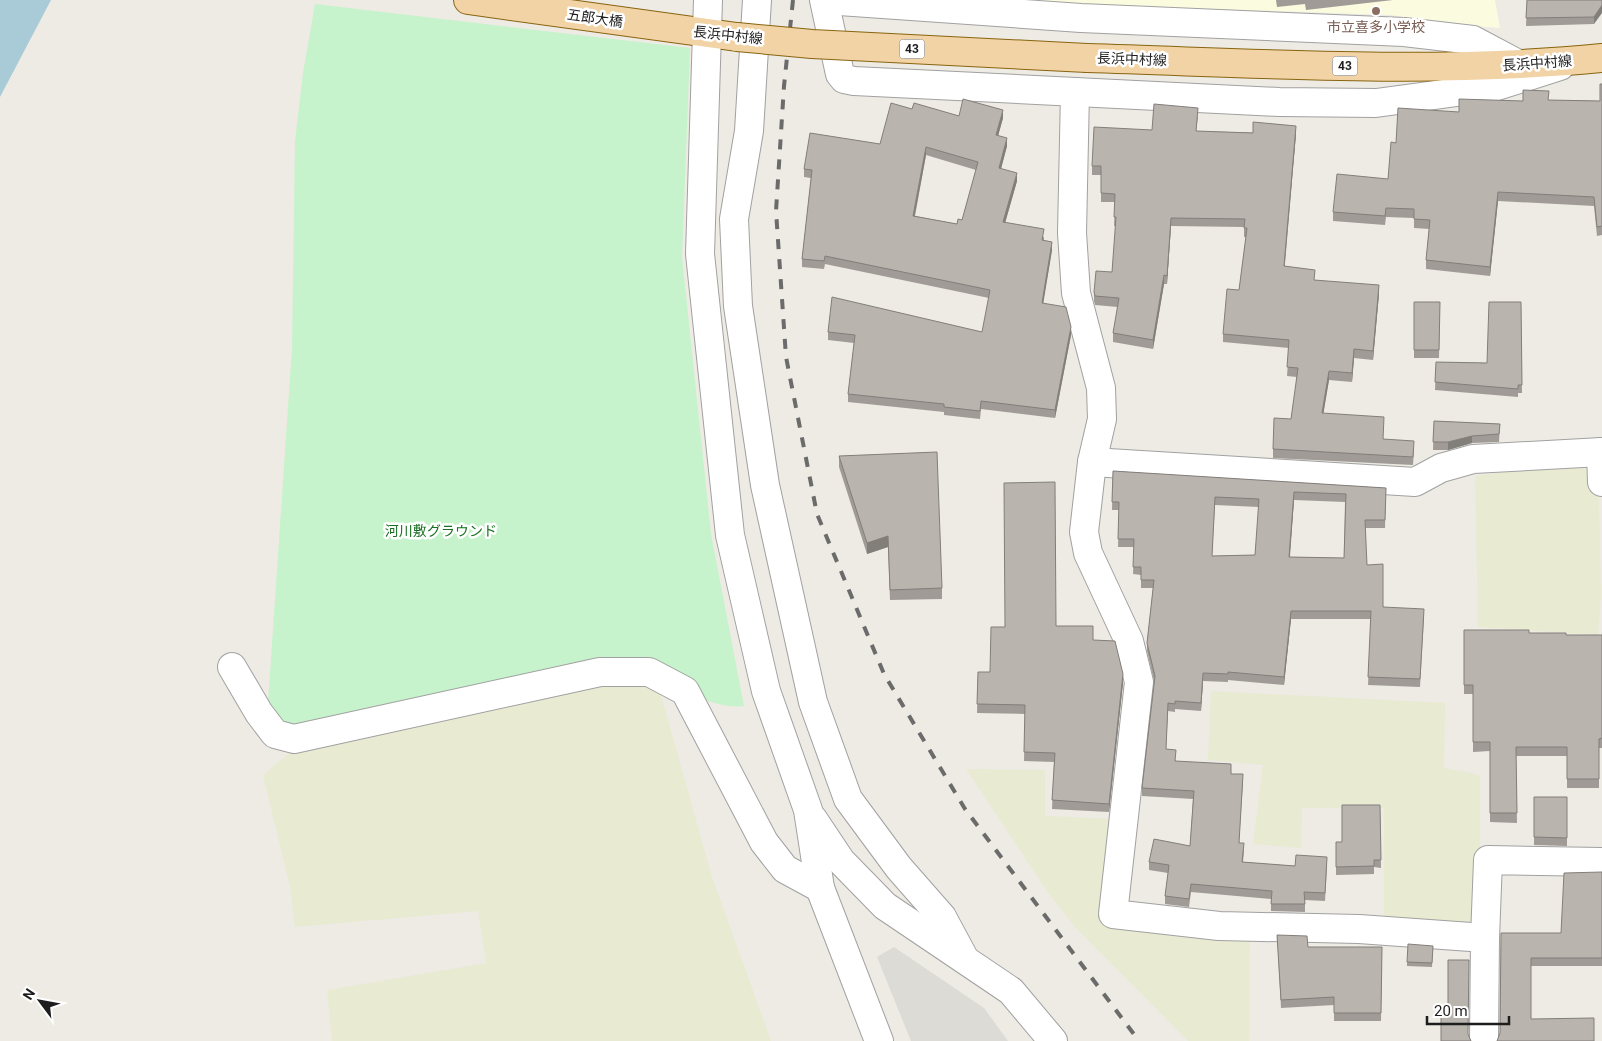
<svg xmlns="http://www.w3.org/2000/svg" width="1602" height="1041" font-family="Roboto,'Noto Sans JP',sans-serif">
  <rect width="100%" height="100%" fill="#edebe4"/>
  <polygon fill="#fbfbe0" points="999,0 1495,0 1500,28 1437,23 1391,15 1118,6"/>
  <polygon fill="#dcdbd6" points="894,947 984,1008 1008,1041 911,1041 877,957"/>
  <g fill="#e8ead2">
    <polygon points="1598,460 1601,595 1598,635 1478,627 1475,476"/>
    <polygon points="601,682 646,682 660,692 712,877 771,1041 332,1041 327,990 486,963 478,911 295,927 290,887 263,775 294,749"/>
    <polygon points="1211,691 1445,703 1444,768 1471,773 1480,776 1480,853 1477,931 1384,921 1384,808 1302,808 1301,848 1253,844 1263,765 1208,760"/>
    <polygon points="966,769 1045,770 1045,816 1116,819 1107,921 1250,932 1249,1041 1188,1041 1075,927 1049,894"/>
  </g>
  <path fill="#c6f3cb" d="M315,4l375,44 -8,209 29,277 33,172c-30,4 -69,-20 -95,-34l-358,55 -14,-9 -9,-15 24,-355 3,-207 8,-68z"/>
  <polygon fill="#a9cbd7" points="0,0 51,0 0,97"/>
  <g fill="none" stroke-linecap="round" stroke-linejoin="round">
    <g stroke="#a1a1a1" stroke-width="30">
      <g id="street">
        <polyline points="708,0 700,254 730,535 766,691 808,810 820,888 879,1041"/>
        <polyline points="757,0 749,131 734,219 738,306 765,485 813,702 848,799 899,868 942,917 963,956"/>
        <polyline points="824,0 840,74 844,79 854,81 1279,102 1376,103 1494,87 1560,66"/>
        <polyline points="825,0 1081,18 1404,32 1473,40 1522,66"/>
        <polyline points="1075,92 1072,233 1076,293 1101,388 1102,419 1092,462 1084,532 1088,553 1129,641 1139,682 1113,914 1219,926 1359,929 1485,938 1484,1041"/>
        <polyline points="1601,452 1602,482"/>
        <polyline points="1092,462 1415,482 1441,468 1473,459 1602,452"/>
        <polyline points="232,667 259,713 275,734 294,739 600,672 649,672 685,691 764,842 785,869 820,888"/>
        <polyline points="813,819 841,861 885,906 1011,991 1053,1041"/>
        <polyline points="1485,938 1488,860 1602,862"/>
      </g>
    </g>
    <g stroke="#88640f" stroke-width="30">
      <g id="primary">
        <polyline points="468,0 737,37"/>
        <path d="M1087,58c171,5 344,17 515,0"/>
      </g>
    </g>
    <use href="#street" stroke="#fff" stroke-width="28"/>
    <use href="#primary" stroke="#f2d3a5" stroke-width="28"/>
    <polyline stroke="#6b6b6b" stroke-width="4" stroke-dasharray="10 10" stroke-linecap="butt" points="793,0 784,86 776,211 786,357 817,514 884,674 965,809 1139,1041"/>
    <g stroke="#88640f" stroke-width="30" stroke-linecap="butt">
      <polyline id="primary-bridge" points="737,37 812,44 1087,58"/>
    </g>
    <use href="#primary-bridge" stroke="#f2d3a5" stroke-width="28"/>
  </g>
  <g fill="#a09b96" fill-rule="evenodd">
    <polygon points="1276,0 1393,0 1306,10 1305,4 1277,7"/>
    <polygon points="1527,0 1602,0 1594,24 1526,26"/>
    <polygon points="1602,84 1602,235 1597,236 1594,206 1498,201 1490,276 1426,269 1426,260 1429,229 1414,228 1414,218 1386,217 1385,225 1333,221 1333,212 1388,179 1396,143 1459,112 1523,101 1549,100 1600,101"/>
    <path d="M912,109l47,7 44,2 -5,18 9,10 -6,23 16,12 -12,42 39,14v3l8,10 -9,53 28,32 -16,83 -74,-9 -1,10 -36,-4v-3l-96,-10v-8l6,-51 -26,-3v-8h154l7,-34 -164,-34 -1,5 -22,-2v-8l9,-81 -7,-1v-8l76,-25zM926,155l50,15 -14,50 -5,4 -42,-8z"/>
    <polygon points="1198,117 1196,131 1296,134 1284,266 1315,280 1379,294 1373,360 1354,358 1352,382 1329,380 1323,414 1384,439 1414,450 1413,465 1273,458 1273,449 1291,419 1297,377 1287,376 1289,348 1223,342 1223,334 1239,290 1246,237 1244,237 1244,227 1171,226 1167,284 1164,284 1153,349 1113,342 1113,333 1118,307 1095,305 1094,301 1094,292 1112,272 1116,226 1114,226 1115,202 1101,202 1101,175 1092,175 1092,166 1152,130"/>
    <polygon points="1414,302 1440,302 1439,358 1414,358"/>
    <polygon points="1521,302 1522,393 1518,393 1518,397 1435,390 1436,362 1487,363"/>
    <polygon points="1434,421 1500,424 1499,442 1472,443 1448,450 1433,450"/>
    <polygon points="839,456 942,588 942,599 890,600 888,547 867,554 839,467"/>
    <path d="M1113,471l273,17 -1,40h-20l2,37 16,42 41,10 -4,70 -52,-2 3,-66h-80l-7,66 -56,-5v2l-25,-1 -2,30 -26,-2v3l-7,-1 -2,38 10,12 55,13 12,8 -4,61 5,8 -1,11 52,4 32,-1 -2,36 -20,-1v12l-34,-1v-12l-80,-7 -2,15 -24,-3v-8l3,-23 -19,-3v-8l41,-16 3,-47 -51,-3v-8l12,-107 -7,-30v-8l6,-55h-12v-13l-8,-1 1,-27h-16l1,-37h-7zM1294,500l51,2 -1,56 -54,-1zM1215,505l44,2 -4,48 -43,1z"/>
    <polygon points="1056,626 1093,640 1123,683 1109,812 1052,809 1054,762 1024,761 1025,714 977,713 978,672 990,672"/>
    <polygon points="1464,630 1566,635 1602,635 1602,748 1599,748 1599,788 1567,788 1567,756 1516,756 1517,823 1490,822 1490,751 1473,752 1473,694 1464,694"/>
    <polygon points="1534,797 1567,797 1567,846 1534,845"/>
    <polygon points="1380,805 1381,868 1374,867 1374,874 1336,875 1336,842 1342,842"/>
    <polygon points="1602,872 1602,966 1531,966 1500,1033 1501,933 1561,933"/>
    <polygon points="1277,935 1308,947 1382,947 1381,1021 1334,1021 1334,1005 1281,1008"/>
    <polygon points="1433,946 1432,967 1407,966 1407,962"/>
  </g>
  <g fill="#827e7a">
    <polygon points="1602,5 1602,13 1594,24 1594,17"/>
    <polygon points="1003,110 1003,118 996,143 996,135"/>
    <polygon points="1296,126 1296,134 1284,275 1284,266"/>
    <polygon points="1007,138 1007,146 999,176 999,168"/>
    <polygon points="926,147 926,155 913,224 913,216"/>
    <polygon points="1017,173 1017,181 1003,230 1003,222"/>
    <polygon points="1498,192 1498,201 1490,276 1490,267"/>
    <polygon points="1171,218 1171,226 1167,284 1167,276"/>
    <polygon points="1052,242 1052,250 1042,311 1042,303"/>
    <polygon points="1164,275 1164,284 1153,349 1153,340"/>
    <polygon points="1379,285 1379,294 1373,360 1373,351"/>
    <polygon points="1071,327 1071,335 1055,418 1055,410"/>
    <polygon points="1354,349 1354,358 1352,382 1352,373"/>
    <polygon points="1329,371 1329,380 1322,422 1322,413"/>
    <polygon points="1472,436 1472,443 1448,450 1448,442"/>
    <polygon points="1294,492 1294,500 1289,565 1289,557"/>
    <polygon points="888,536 888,547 867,554 867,543"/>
    <polygon points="1291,611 1291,619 1284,685 1284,677"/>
    <polygon points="1203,673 1203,681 1201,711 1201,703"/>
    <polygon points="1123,674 1123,683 1109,812 1109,804"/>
  </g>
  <g fill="#bab4ae" stroke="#827e7a" fill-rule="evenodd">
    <polygon points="1527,0 1602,0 1602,5 1594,17 1526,18"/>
    <polygon points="1600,84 1602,84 1602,226 1597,227 1594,197 1498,192 1490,267 1426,260 1430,220 1414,219 1414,209 1386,208 1385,216 1333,212 1337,174 1388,179 1391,142 1396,143 1398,108 1459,112 1459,99 1523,101 1523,90 1549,91 1548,100 1600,101"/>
    <path d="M963,99l40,11 -7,25 11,3 -8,30 18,5 -14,49 41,7 -2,11 10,2 -10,61 24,4 5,20 -16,83 -74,-9 -1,10 -36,-4v-3l-96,-10 7,-59 -27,-3 4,-35 150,35 8,-42 -165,-34 -1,5 -22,-2 10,-89 -8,-1 6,-36 70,11 11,-41 21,6 2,-6 45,13zM926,147l52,15 -16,58 -4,-1 -1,5 -44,-8z"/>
    <polygon points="1154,104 1198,108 1196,131 1253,133 1253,122 1296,126 1284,266 1315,270 1314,280 1379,285 1373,351 1354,349 1352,373 1329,371 1322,413 1384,417 1383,439 1414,441 1413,457 1273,449 1274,418 1291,419 1298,368 1287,367 1289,340 1223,334 1227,289 1239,290 1247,228 1244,228 1245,219 1171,218 1167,276 1164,275 1153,340 1113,333 1119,298 1095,296 1094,292 1096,271 1112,272 1116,217 1114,217 1115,194 1101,193 1101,166 1092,166 1094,127 1152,130"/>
    <polygon points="1414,302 1440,302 1439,350 1414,350"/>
    <polygon points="1489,302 1521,302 1522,385 1518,385 1518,389 1435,382 1436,362 1487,363"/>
    <polygon points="1434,421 1500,424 1499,434 1472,436 1448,442 1433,442"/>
    <polygon points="937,452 942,588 890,590 888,536 867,543 839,456"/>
    <path d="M1113,471l273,17 -1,32h-20l2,45 16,-1v43l41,2 -4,70 -52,-2 3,-66h-80l-7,66 -56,-5v2l-25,-1 -2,30 -26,-2v3l-7,-1 -2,46 10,1 -1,11 56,3v10h12l-4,69h5l-2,19 53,4 1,-11 31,2 -2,36 -21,-1 1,12h-34l1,-13 -81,-7 -2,15 -24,-3 4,-31 -20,-3 5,-23 36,7 4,-55 -52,-3 13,-112 -8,-33 7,-63h-13v-13h-8l1,-28h-16l1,-37h-7zM1294,492l52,2 -2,64 -55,-1zM1215,497l44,2 -4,56 -43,1z"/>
    <polygon points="1055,482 1056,626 1093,626 1093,640 1115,641 1123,674 1109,804 1052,800 1055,753 1024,752 1025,705 977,704 978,672 990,672 991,627 1005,627 1004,483"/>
    <polygon points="1464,630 1529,630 1529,633 1566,633 1566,635 1602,635 1602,738 1599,739 1599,779 1567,779 1567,747 1516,747 1517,813 1490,813 1490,742 1473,742 1473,685 1464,685"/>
    <polygon points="1534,797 1567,797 1567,838 1534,837"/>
    <polygon points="1342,805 1380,805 1381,860 1374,860 1374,866 1336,867 1336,842 1342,842"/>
    <polygon points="1602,872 1602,958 1531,958 1531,1019 1594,1018 1594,1041 1497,1041 1500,1033 1501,933 1561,933 1564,873"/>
    <polygon points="1277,935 1307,936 1308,947 1382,947 1381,1013 1334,1013 1334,997 1281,1000"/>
    <polygon points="1408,944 1433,946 1432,963 1407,962"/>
    <polygon points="1448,960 1469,960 1468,1034 1471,1041 1441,1041 1441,1012 1448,1012"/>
  </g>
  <circle fill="#8d6e63" stroke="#fff" stroke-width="2" cx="1376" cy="11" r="5"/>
  <g text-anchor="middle" stroke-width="5" stroke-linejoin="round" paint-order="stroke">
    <g fill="#fff" stroke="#616161" stroke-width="1">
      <rect x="899.5" y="39.5" width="25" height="19" rx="4"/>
      <rect x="1332.5" y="56.5" width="25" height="19" rx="4"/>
    </g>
    <g font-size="12" font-weight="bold" fill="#1d1d1d">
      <text x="912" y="53">43</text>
      <text x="1345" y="70">43</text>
    </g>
    <g font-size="14" fill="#1d1d1d" stroke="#fff">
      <text transform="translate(595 18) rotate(8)" y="5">五郎大橋</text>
      <text transform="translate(728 35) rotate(6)" y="5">長浜中村線</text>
      <text transform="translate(1132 59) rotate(2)" y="5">長浜中村線</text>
      <text transform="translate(1537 63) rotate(-4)" y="5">長浜中村線</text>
    </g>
    <g font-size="14" fill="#785e54" stroke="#fff">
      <text x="1376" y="32">市立喜多小学校</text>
    </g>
    <g font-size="14" fill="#177021" stroke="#fff">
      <text x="441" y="536">河川敷グラウンド</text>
    </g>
  </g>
  <g transform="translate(40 1001) rotate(302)" stroke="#ffffff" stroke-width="4" paint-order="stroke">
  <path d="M0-4L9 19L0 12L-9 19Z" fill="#1d1d1d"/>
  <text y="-8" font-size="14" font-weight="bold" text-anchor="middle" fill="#1d1d1d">N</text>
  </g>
  <path d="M1427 1016v8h82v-8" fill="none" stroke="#1d1d1d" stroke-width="2.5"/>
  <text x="1434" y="1016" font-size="15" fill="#1d1d1d" stroke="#ffffff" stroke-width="4" paint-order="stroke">20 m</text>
</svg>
